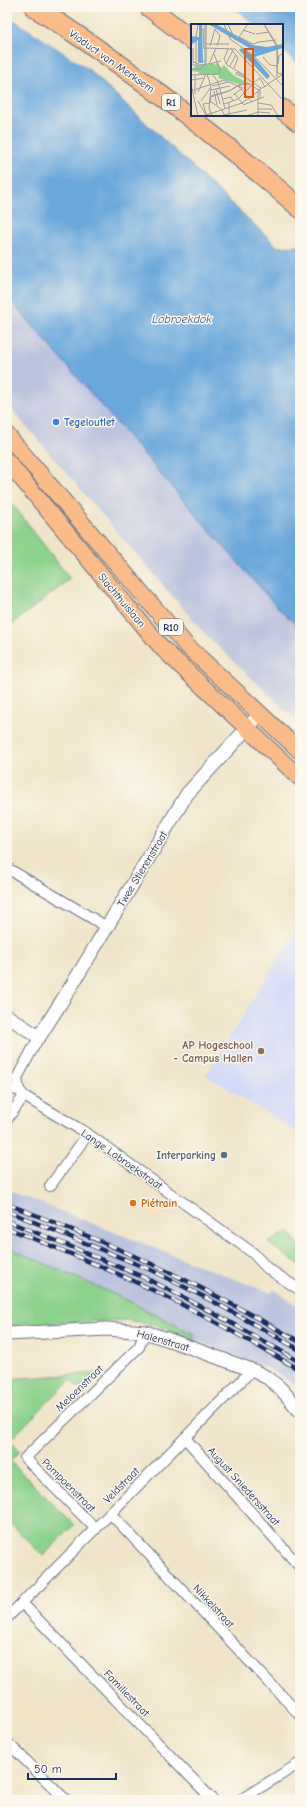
<svg xmlns="http://www.w3.org/2000/svg" width="307" height="1807" font-family="'Comic Neue',sans-serif">
  <rect width="100%" height="100%" fill="#fbf7ec"/>
  <filter id="ink" filterUnits="userSpaceOnUse"><feTurbulence type="fractalNoise" baseFrequency=".025" numOctaves="2"/><feDisplacementMap in="SourceGraphic" scale="8" xChannelSelector="R" yChannelSelector="G"/><feConvolveMatrix kernelMatrix="1 2 1 2 8 2 1 2 1" color-interpolation-filters="sRGB"/></filter>
  <filter id="wash" filterUnits="userSpaceOnUse"><feTurbulence type="fractalNoise" baseFrequency=".012" numOctaves="4" result="noise"/><feDisplacementMap in="SourceGraphic" scale="16" xChannelSelector="R" yChannelSelector="G"/><feGaussianBlur stdDeviation="0.9" result="paint"/><feColorMatrix in="noise" values="0 0 0 0 0 0 0 0 0 0 0 0 0 0 0 0 0 1.4 0 .05"/><feComposite in="paint" operator="in"/></filter>
  <g filter="url(#wash)">
    <rect width="100%" height="100%" fill="#f0e5c9"/>
    <polygon fill="#d2d9f9" points="300,924 300,1134 206,1075"/>
    <g fill="#bcc3de">
      <polygon points="7,296 217,539 280,610 300,628 300,724 205,634 7,404"/>
      <polygon points="7,1190 229,1277 271,1293 274,1289 300,1307 300,1387 267,1368 154,1325 125,1299 7,1247"/>
    </g>
    <g fill="#8dd28c" stroke="#548075">
      <polygon points="7,497 70,579 7,628"/>
      <polygon points="289,1231 300,1247 300,1265 268,1243"/>
      <polygon points="7,1247 125,1299 195,1335 193,1339 154,1325 126,1320 7,1325"/>
      <polygon points="98,1373 80,1389 70,1380 10,1440 20,1451 10,1461 74,1525 43,1556 7,1520 7,1379"/>
    </g>
    <g fill="#6aa7db" stroke="#426b9c">
      <polygon points="234,7 300,7 300,66 282,49 282,25 255,25"/>
      <polygon points="7,15 84,65 278,247 300,246 300,628 280,610 217,539 7,296"/>
    </g>
    <polygon fill="#f0e5c9" points="7,13 85,64 95,73 7,15"/>
  </g>
  <g filter="url(#ink)">
    <g fill="none" stroke-linecap="round" stroke-linejoin="round">
      <g stroke="#666f83" stroke-width="12">
        <g id="minor">
          <polyline points="7,868 107,927"/>
          <polyline points="39,1037 17,1078 19,1090 24,1096 88,1134 253,1253 267,1268 300,1290"/>
          <polyline points="7,1089 19,1090"/>
          <polyline points="7,1119 24,1096"/>
          <polyline points="50,1186 88,1134"/>
          <polyline points="185,1438 300,1567"/>
          <polyline points="110,1513 300,1715"/>
          <polyline points="96,1529 25,1458 139,1347 145,1332"/>
          <polyline points="22,1603 213,1800"/>
          <polyline points="7,1618 252,1370"/>
          <polyline points="7,1742 66,1800"/>
          <polyline points="240,1800 300,1763"/>
        </g>
      </g>
      <g stroke="#666f83" stroke-width="15">
        <g id="tertiary">
          <polyline points="7,1016 39,1037 72,985 187,794 260,714"/>
          <polyline points="7,1334 107,1329 145,1332 167,1339 252,1370 268,1378 281,1389 300,1411"/>
        </g>
      </g>
      <g stroke="#666f83" stroke-width="18">
        <g id="primary">
          <polyline points="7,435 186,645 300,751"/>
          <polyline points="7,461 162,648 300,778"/>
        </g>
      </g>
      <g stroke="#666f83" stroke-width="21">
        <g id="motorway">
          <path d="M34,7c94,59 182,128 266,201"/>
          <polyline points="149,7 192,40"/>
          <polyline points="282,109 300,123"/>
        </g>
      </g>
      <use href="#minor" stroke="#fff" stroke-width="10"/>
      <use href="#tertiary" stroke="#fff" stroke-width="13"/>
      <use href="#primary" stroke="#f9bc8a" stroke-width="16"/>
      <use href="#motorway" stroke="#f9bc8a" stroke-width="19"/>
      <g stroke="#1b2f5e" stroke-width="4.5">
        <g id="rail">
          <path d="M7,1204c60,23 120,47 178,76 39,19 77,41 115,62"/>
          <polyline points="7,1211 151,1270 216,1303 300,1350"/>
          <path d="M7,1221c46,18 92,37 138,57 53,25 104,55 155,84"/>
          <path d="M7,1228c45,18 90,36 135,57 54,25 106,55 158,85"/>
        </g>
      </g>
      <use href="#rail" stroke="#fbf7ec" stroke-width="3" stroke-dasharray="9" stroke-linecap="butt"/>
    </g>
  </g>
  <circle fill="#3f7fe0" stroke="#fbf7ec" stroke-width="1.5" cx="56" cy="422" r="4"/>
  <circle fill="#8d6e63" stroke="#fbf7ec" stroke-width="1.5" cx="261" cy="1051" r="4"/>
  <circle fill="#5c6f8a" stroke="#fbf7ec" stroke-width="1.5" cx="224" cy="1155" r="4"/>
  <circle fill="#e8710a" stroke="#fbf7ec" stroke-width="1.5" cx="133" cy="1203" r="4"/>
  <g text-anchor="middle" stroke-width="3" stroke-linejoin="round" paint-order="stroke">
    <g fill="#fbf7ec" stroke="#5e6b89" stroke-width="1">
      <rect x="162" y="94" width="18" height="16" rx="3"/>
      <rect x="159" y="619" width="24" height="16" rx="3"/>
    </g>
    <g font-size="10" font-weight="bold" fill="#1b2f5e">
      <text x="171" y="106">R1</text>
      <text x="171" y="631">R10</text>
    </g>
    <g font-size="11" fill="#1b2f5e" stroke="#fbf7ec">
      <text transform="translate(112 61) rotate(35)" y="4">Viaduct van Merksem</text>
      <text transform="translate(122 600) rotate(50)" y="4">Slachthuislaan</text>
      <text transform="translate(142 869) rotate(-59)" y="4">Twee Stierenstraat</text>
      <text transform="translate(122 1159) rotate(35)" y="4">Lange Lobroekstraat</text>
      <text transform="translate(163 1340) rotate(16)" y="4">Halenstraat</text>
      <text transform="translate(79 1388) rotate(-44)" y="4">Meloenstraat</text>
      <text transform="translate(69 1485) rotate(45)" y="4">Pompoenstraat</text>
      <text transform="translate(121 1485) rotate(-45)" y="4">Veldstraat</text>
      <text transform="translate(244 1486) rotate(48)" y="4">August Sniedersstraat</text>
      <text transform="translate(214 1606) rotate(47)" y="4">Nikkelstraat</text>
      <text transform="translate(127 1693) rotate(46)" y="4">Familiestraat</text>
    </g>
    <g font-size="11" font-weight="bold" fill="#366cbe" stroke="#fbf7ec" text-anchor="start">
      <text x="64" y="426">Tegeloutlet</text>
    </g>
    <g font-size="11" font-weight="bold" fill="#785e54" stroke="#fbf7ec" text-anchor="end">
      <text x="253" y="1049">AP Hogeschool<tspan x="253" dy="13">- Campus Hallen</tspan></text>
    </g>
    <g font-size="11" font-weight="bold" fill="#4e5e75" stroke="#fbf7ec" text-anchor="end">
      <text x="216" y="1159">Interparking</text>
    </g>
    <g font-size="11" font-weight="bold" fill="#c56008" stroke="#fbf7ec" text-anchor="start">
      <text x="141" y="1207">Piétrain</text>
    </g>
    <g font-size="12" font-style="italic" fill="#37598a" stroke="#fbf7ec">
      <text x="182" y="323">Lobroekdok</text>
    </g>
  </g>
  <g transform="translate(191 24)">
    <rect width="92" height="92" fill="#f0e5c9"/>
    <path d="M26,38l4,6 3,-3 9,10 17,9h-11l-21,-6 1,-3 -21,-1 1,-2 -8,-1 5,-6 16,-2 4,2z" fill="#8dd28c"/>
    <path d="M8,0h3l1,39 -5,-1v-22l-7,5v-9l8,1zM17,0h8l37,21 14,2 16,-3v4l-29,9 16,19 -3,3 -28,-29 3,-2 11,8 2,-3 -4,-4z" fill="#6aa7db"/>
    <path fill="none" stroke="#9b9c9e" stroke-width="1" d="M33,0l6,15 24,17 29,30M37,0l7,16M57,0l-9,13 14,7 6,-2M73,0l13,23v30M73,0l13,21 1,17M12,4l1,21M52,6l12,4M65,10l13,-2M5,13l2,-13M5,17v23l8,-3M68,18l17,-2M15,20h23M19,22l5,-17 5,7 -3,10M2,24v15l3,-1M14,24l30,1 48,51M37,25l-4,10 3,6 19,11M40,25l7,9 -4,10M87,32l-1,17 6,1M72,33l7,8 7,1M18,40l7,-16M18,40l12,-3M35,40l7,-14M87,40l1,-8 4,-3M0,41h15v-41M39,42l6,-11M0,45h10l4,-5v-40M46,48l24,16M46,48l-1,2 10,4M0,51l28,-1 1,-5 -6,-15M4,51v19M22,51l5,7 7,27M0,56l13,-2M62,59l7,-5 5,9M0,60l7,32M77,60l15,-10M21,62l16,-4M47,62l14,16M20,64l-2,20 3,8M25,65l4,15M20,66l19,-4M0,67l33,-11 19,8 -10,7M23,67l3,14M67,67v25M7,68l8,-18M44,70l8,10M19,73l19,-6 10,-6 11,-1 8,6 10,-5M32,75l8,-2 2,4M7,77l8,14 36,-12 18,-13v8M10,77l10,-14 -4,-13M19,77l12,9 2,5M38,78v14M67,79l13,2 7,11M33,80l14,-5 14,-14M52,81l21,-8M67,85h14M33,91l23,-5M16,92l-4,-12 7,-1 1,-7 18,-5 12,-7M55,92l12,-4 12,1"/>
    <path fill="#de5710" fill-opacity="0.15" stroke="#de5710" stroke-width="2" d="M54,25h8v48h-8z"/>
    <rect width="92" height="92" fill="none" stroke="#1b2f5e" stroke-width="2"/>
  </g>
  <rect width="307" height="1807" fill="none" stroke="#fbf7ec" stroke-width="24"/>
  <path d="M28 1773v6h88v-6" fill="none" stroke="#1b2f5e" stroke-width="2"/>
  <text x="34" y="1773" font-size="12" fill="#1b2f5e" stroke="#fbf7ec" stroke-width="3" paint-order="stroke">50 m</text>
</svg>
